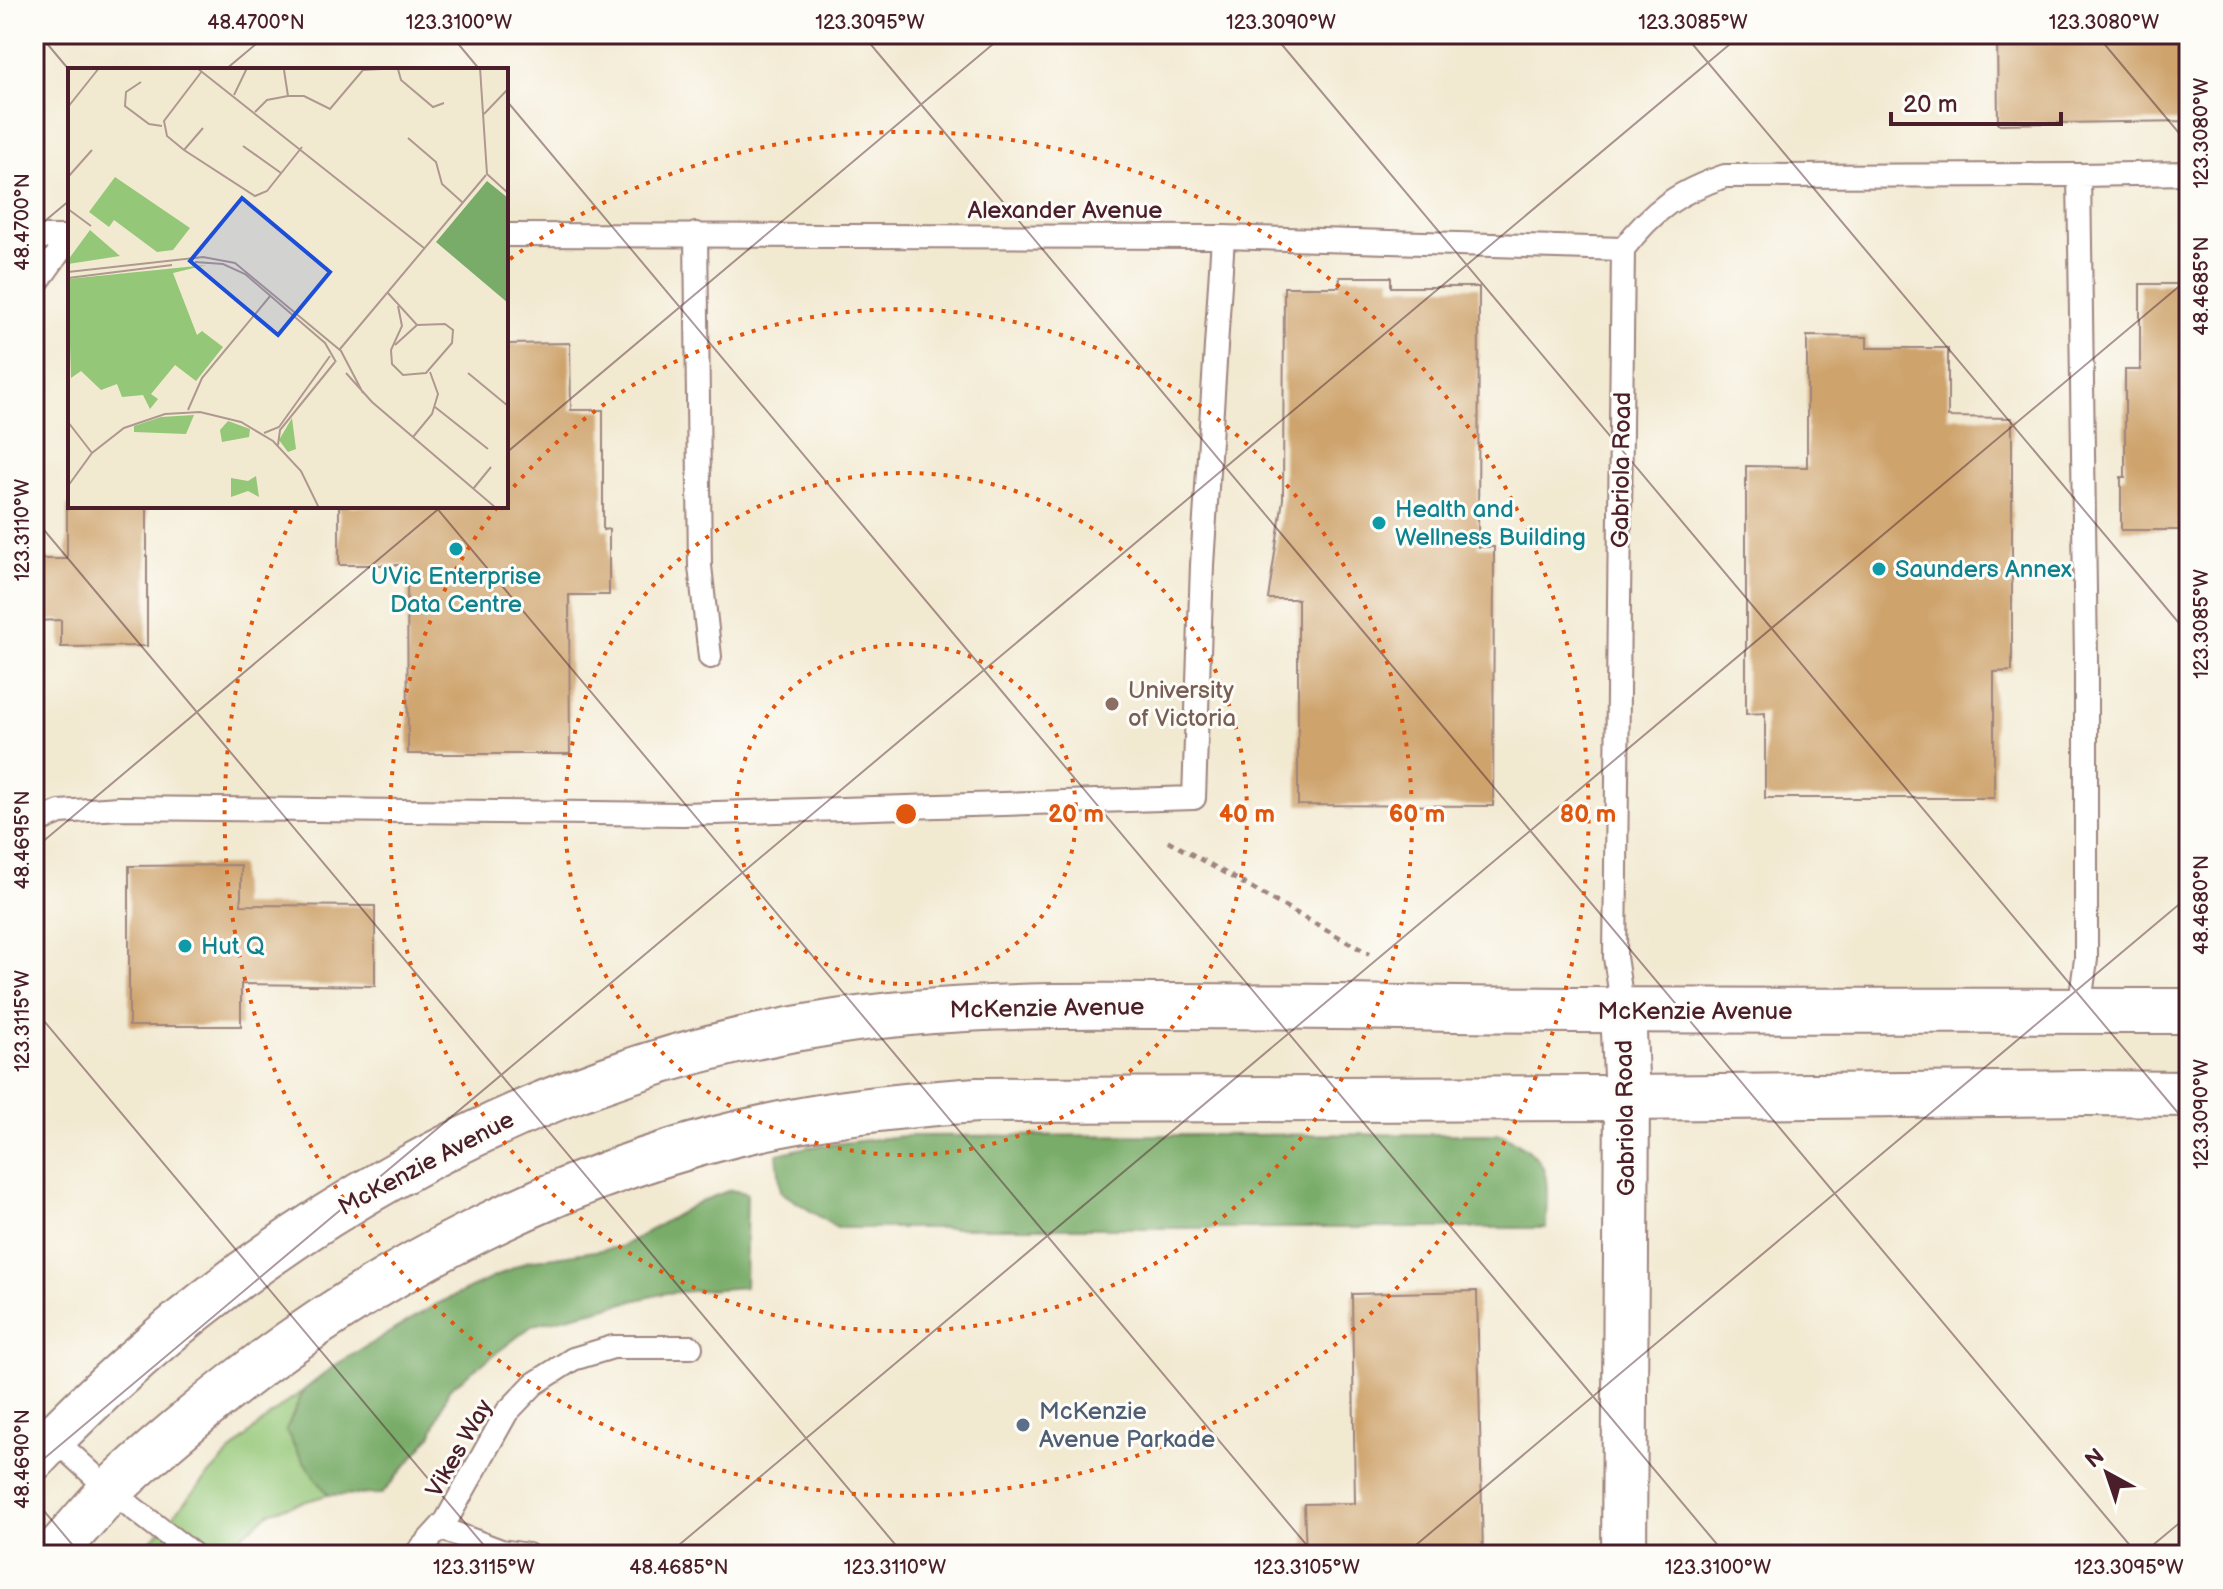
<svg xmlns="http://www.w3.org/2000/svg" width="2223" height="1589" font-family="'Balsamiq Sans',sans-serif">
  <rect width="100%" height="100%" fill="#fdfcf7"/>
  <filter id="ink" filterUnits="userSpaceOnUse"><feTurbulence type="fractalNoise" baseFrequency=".0125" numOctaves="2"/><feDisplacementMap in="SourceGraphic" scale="16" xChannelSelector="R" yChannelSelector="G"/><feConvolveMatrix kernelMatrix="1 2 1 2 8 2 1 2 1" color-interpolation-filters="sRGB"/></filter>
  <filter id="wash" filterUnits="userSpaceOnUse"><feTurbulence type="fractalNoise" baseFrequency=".006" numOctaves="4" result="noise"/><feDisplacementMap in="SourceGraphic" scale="32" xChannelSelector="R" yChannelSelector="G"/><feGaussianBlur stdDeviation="1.8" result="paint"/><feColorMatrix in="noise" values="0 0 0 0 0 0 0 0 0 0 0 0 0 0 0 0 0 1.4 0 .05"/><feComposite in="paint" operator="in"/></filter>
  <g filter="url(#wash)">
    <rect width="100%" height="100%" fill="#f2e9d1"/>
    <path fill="#95c778" stroke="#707352" stroke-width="2" d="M304,1390l-18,41 12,22 30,42 -56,16 -55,44h-79c52,-57 101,-122 166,-165z"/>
    <g fill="#78ac68" stroke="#61664a" stroke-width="2">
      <path d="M1500,1134c54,26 47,37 46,94h-709l-56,-36 -4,-38 31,-7 95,-11z"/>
      <polygon points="730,1190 747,1193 745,1287 666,1293 533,1325 449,1389 431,1436 382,1494 328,1495 298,1453 286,1430 304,1390 337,1364 435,1305 528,1261 621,1247 697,1203"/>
    </g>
    <g id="blocks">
      <g fill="#cea36c">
        <polygon points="1997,34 2189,34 2189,121 1998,124"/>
        <polygon points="1340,277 1391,277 1391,287 1479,287 1478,547 1494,547 1493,806 1298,805 1298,599 1268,599 1283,499 1284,287 1339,287"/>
        <polygon points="2140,284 2189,284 2189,530 2121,530 2121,477 2125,477 2125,370 2140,370"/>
        <polygon points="1807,336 1867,337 1867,348 1948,348 1948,417 2012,418 2012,671 1994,672 1994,798 1765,798 1765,713 1746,714 1746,466 1807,467"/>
        <polygon points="570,343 571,410 603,410 603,530 609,529 609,595 569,595 570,754 408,754 407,565 339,565 339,506 506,506 506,344"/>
        <polygon points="67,506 147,506 147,646 61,647 61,620 34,621 34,559 67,559"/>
        <polygon points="241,865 241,905 375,906 375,986 241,984 241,1026 129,1026 129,866"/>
        <polygon points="1477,1291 1483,1555 1306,1555 1304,1504 1355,1503 1352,1294"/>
      </g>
    </g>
  </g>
  <g filter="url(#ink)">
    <use href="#blocks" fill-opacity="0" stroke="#9e847e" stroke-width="2"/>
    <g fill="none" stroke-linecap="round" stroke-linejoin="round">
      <g stroke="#9e847e" stroke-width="26">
        <g id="lane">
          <polyline points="696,234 700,566 710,657"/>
          <polyline points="506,235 1223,237 1623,249"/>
          <polyline points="34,237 70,237"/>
          <path d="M1623,249c31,-40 55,-57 102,-73l354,-1"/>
          <polyline points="34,287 70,237"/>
          <polyline points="34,823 60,812 119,808 683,814 1194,798 1202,565 1223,237"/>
          <polyline points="1623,1010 1615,957 1623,249"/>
          <polyline points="2079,1011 2086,959 2086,660 2079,175 2189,173"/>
          <polyline points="34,1427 53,1438 111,1491 194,1555"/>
          <polyline points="440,1528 501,1551 528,1555"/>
          <polyline points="415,1555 446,1521 507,1412 534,1384 573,1359 613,1347 691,1347"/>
        </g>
      </g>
      <g stroke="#9e847e" stroke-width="48">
        <g id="secondary">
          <polyline points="1623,1010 1627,1098 1624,1555"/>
          <path d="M34,1458c213,-224 493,-390 802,-436 106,-16 213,-17 320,-16 100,0 199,1 299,3 244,3 489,1 734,2"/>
          <path d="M53,1555c19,-21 37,-43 56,-63 27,-27 57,-52 86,-76 172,-144 391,-259 613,-297 56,-10 112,-15 169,-19l650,-2 458,-5 104,1"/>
        </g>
      </g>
      <polyline stroke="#9e847e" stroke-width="5" stroke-dasharray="6 6" stroke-linecap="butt" points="1168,841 1369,954"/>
      <use href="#lane" stroke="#fff" stroke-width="22"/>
      <use href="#secondary" stroke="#fff" stroke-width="44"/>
    </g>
  </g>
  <path fill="none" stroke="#4a1f2b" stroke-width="2" stroke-opacity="0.45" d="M39,34l31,37M450,34l30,36M862,34l1276,1521M1273,34l916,1092M1684,34l505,601M2096,34l93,111M225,70l43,-36M506,100l1220,1455M34,230l36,-30M506,453l499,-419M435,506l880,1049M34,518l870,1037M34,849l408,-343M34,1009l458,546M34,1467l1708,-1433M34,1499l47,56M667,1555l1522,-1277M1404,1555l785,-659M2141,1555l48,-40"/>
  <g fill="none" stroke="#e0560e" stroke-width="4" stroke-dasharray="4 8">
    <circle cx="906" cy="814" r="170"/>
    <circle cx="906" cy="814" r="341"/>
    <path d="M506 496A511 511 0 1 1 498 506"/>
    <path d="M510 259A682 682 0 1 1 296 510"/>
  </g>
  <g fill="#0f9aa8" stroke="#fdfcf7" stroke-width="3">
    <circle cx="1379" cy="523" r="8"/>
    <circle cx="456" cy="549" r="8"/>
    <circle cx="1879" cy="569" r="8"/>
    <circle cx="185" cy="946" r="8"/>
  </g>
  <circle fill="#8d6e63" stroke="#fdfcf7" stroke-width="3" cx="1112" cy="704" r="8"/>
  <circle fill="#5c6f8a" stroke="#fdfcf7" stroke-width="3" cx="1023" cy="1425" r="8"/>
  <g text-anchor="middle" stroke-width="6" stroke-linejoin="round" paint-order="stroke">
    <g font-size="24" fill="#4a1f2b" stroke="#fdfcf7">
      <text x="1065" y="218">Alexander Avenue</text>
      <text transform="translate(1621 470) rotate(-89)" y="8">Gabriola Road</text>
      <text transform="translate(1047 1008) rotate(-1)" y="8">McKenzie Avenue</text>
      <text x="1695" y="1019">McKenzie Avenue</text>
      <text transform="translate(1625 1118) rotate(-91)" y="8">Gabriola Road</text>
      <text transform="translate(426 1163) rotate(-28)" y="8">McKenzie Avenue</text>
      <text transform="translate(459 1448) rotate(-60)" y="8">Vikes Way</text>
    </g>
    <g font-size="24" fill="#0d838f" stroke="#fdfcf7" text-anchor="start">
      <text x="1395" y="517">Health and<tspan x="1395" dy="28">Wellness Building</tspan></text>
      <text x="1895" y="577">Saunders Annex</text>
      <text x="456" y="584" text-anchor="middle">UVic Enterprise<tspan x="456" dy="28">Data Centre</tspan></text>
      <text x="201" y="954">Hut Q</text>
    </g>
    <g font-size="24" fill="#785e54" stroke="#fdfcf7" text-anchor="start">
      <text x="1128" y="698">University<tspan x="1128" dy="28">of Victoria</tspan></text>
    </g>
    <g font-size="24" fill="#4e5e75" stroke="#fdfcf7" text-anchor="start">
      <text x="1039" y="1419">McKenzie<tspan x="1039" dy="28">Avenue Parkade</tspan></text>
    </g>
  </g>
  <g transform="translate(68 68)">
    <rect width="440" height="440" fill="#f2e9d1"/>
    <path d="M47,109l75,51 -17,22 -16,2 -43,-32 -5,7 -20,-15zM22,162l30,26 -52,8v-4zM138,197l-33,8 24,62 5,-4 21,16 -27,34 -21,-16 -24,29 7,5 -8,10 -7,-14 -21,2 -5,-13 -16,6 -20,-19 -10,7 -3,-99zM126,347l-8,19 -52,-2v-6l27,-9zM224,350l4,31 -8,3 -9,-12zM160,353l22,8 -1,8 -27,5 -2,-12zM188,408l3,21 -11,-6 -17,6v-19l17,3z" fill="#95c778"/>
    <path d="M419,113l21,17v105l-72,-61z" fill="#78ac68"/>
    <path fill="none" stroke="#af988f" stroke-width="2" d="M129,0l227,180M412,0l7,106 21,19M330,1l3,11 32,27 11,-4M216,2l4,26M134,3l-38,50 3,15 17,14 71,46 12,-5 35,-44M73,14l-15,10 -1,14 24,18 13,2M166,27l13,-27M0,39l31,-39M187,44l12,-12 21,-4h16l26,13 33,-39 38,-2M416,46l24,-25M340,70l28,24 6,22 20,18M175,78l38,27M116,82l19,-22M0,109l24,-27M0,141l23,17M127,194l28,2 22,10 80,69 11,19M0,204l135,-15 32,6 106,88 22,42M0,210l104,-13M319,224l30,33 28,-1 8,6 -1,13 -26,30 -23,2 -11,-11 -1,-14 11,-24 -4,-20M327,277l22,-20M272,281l146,-174M278,305l26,29 124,106M400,305l40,33M367,339l53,42M120,342l14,-32 69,-83M0,354l24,31M196,365l15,-6 51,-71M345,369l19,-23 6,-20 -8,-22M210,377l2,-15 55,-68M0,418l24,-33 32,-25 41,-14 35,-2 41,10 32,19 28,30 18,37M405,421l18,-22"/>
    <path fill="#1d4ed8" fill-opacity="0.15" stroke="#1d4ed8" stroke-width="4" d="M174,130l88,74 -52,63 -88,-74z"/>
    <rect width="440" height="440" fill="none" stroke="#4a1f2b" stroke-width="4"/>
  </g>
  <circle cx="906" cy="814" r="12" fill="#e0560e" stroke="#fdfcf7" stroke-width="4"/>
  <g font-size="24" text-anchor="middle" font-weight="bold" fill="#e0560e" stroke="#fdfcf7" stroke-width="6" stroke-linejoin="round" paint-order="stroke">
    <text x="1076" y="822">20 m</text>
    <text x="1247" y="822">40 m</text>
    <text x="1417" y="822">60 m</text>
    <text x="1588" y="822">80 m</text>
  </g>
  <rect width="2223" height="1589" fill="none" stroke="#fdfcf7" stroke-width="88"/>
  <g transform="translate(2107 1473) rotate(320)" stroke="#fdfcf7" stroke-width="6" paint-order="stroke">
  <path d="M0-6L14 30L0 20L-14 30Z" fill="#4a1f2b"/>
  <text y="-12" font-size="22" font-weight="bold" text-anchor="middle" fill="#4a1f2b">N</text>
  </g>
  <path d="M1891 112v12h170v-12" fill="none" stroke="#4a1f2b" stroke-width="4"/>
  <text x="1903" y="112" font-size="24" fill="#4a1f2b" stroke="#fdfcf7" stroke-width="6" paint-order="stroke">20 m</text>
  <rect x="44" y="44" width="2135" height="1501" fill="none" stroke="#4a1f2b" stroke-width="3"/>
  <g font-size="20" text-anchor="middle" fill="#4a1f2b">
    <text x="256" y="29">48.4700°N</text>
    <text x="459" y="29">123.3100°W</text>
    <text x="870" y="29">123.3095°W</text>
    <text x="1281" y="29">123.3090°W</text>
    <text x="1693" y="29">123.3085°W</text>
    <text x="2104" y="29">123.3080°W</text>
    <text transform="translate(2201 133) rotate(-90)" y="7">123.3080°W</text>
    <text transform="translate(22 222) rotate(-90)" y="7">48.4700°N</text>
    <text transform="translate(2201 286) rotate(-90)" y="7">48.4685°N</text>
    <text transform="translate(22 530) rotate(-90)" y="7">123.3110°W</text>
    <text transform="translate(2201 624) rotate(-90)" y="7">123.3085°W</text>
    <text transform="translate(22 840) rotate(-90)" y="7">48.4695°N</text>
    <text transform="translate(2201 905) rotate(-90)" y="7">48.4680°N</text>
    <text transform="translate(22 1021) rotate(-90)" y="7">123.3115°W</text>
    <text transform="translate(2201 1114) rotate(-90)" y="7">123.3090°W</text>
    <text transform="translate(22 1459) rotate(-90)" y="7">48.4690°N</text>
    <text x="484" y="1574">123.3115°W</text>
    <text x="679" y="1574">48.4685°N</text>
    <text x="895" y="1574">123.3110°W</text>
    <text x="1307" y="1574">123.3105°W</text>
    <text x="1718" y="1574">123.3100°W</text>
    <text x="2129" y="1574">123.3095°W</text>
  </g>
</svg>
